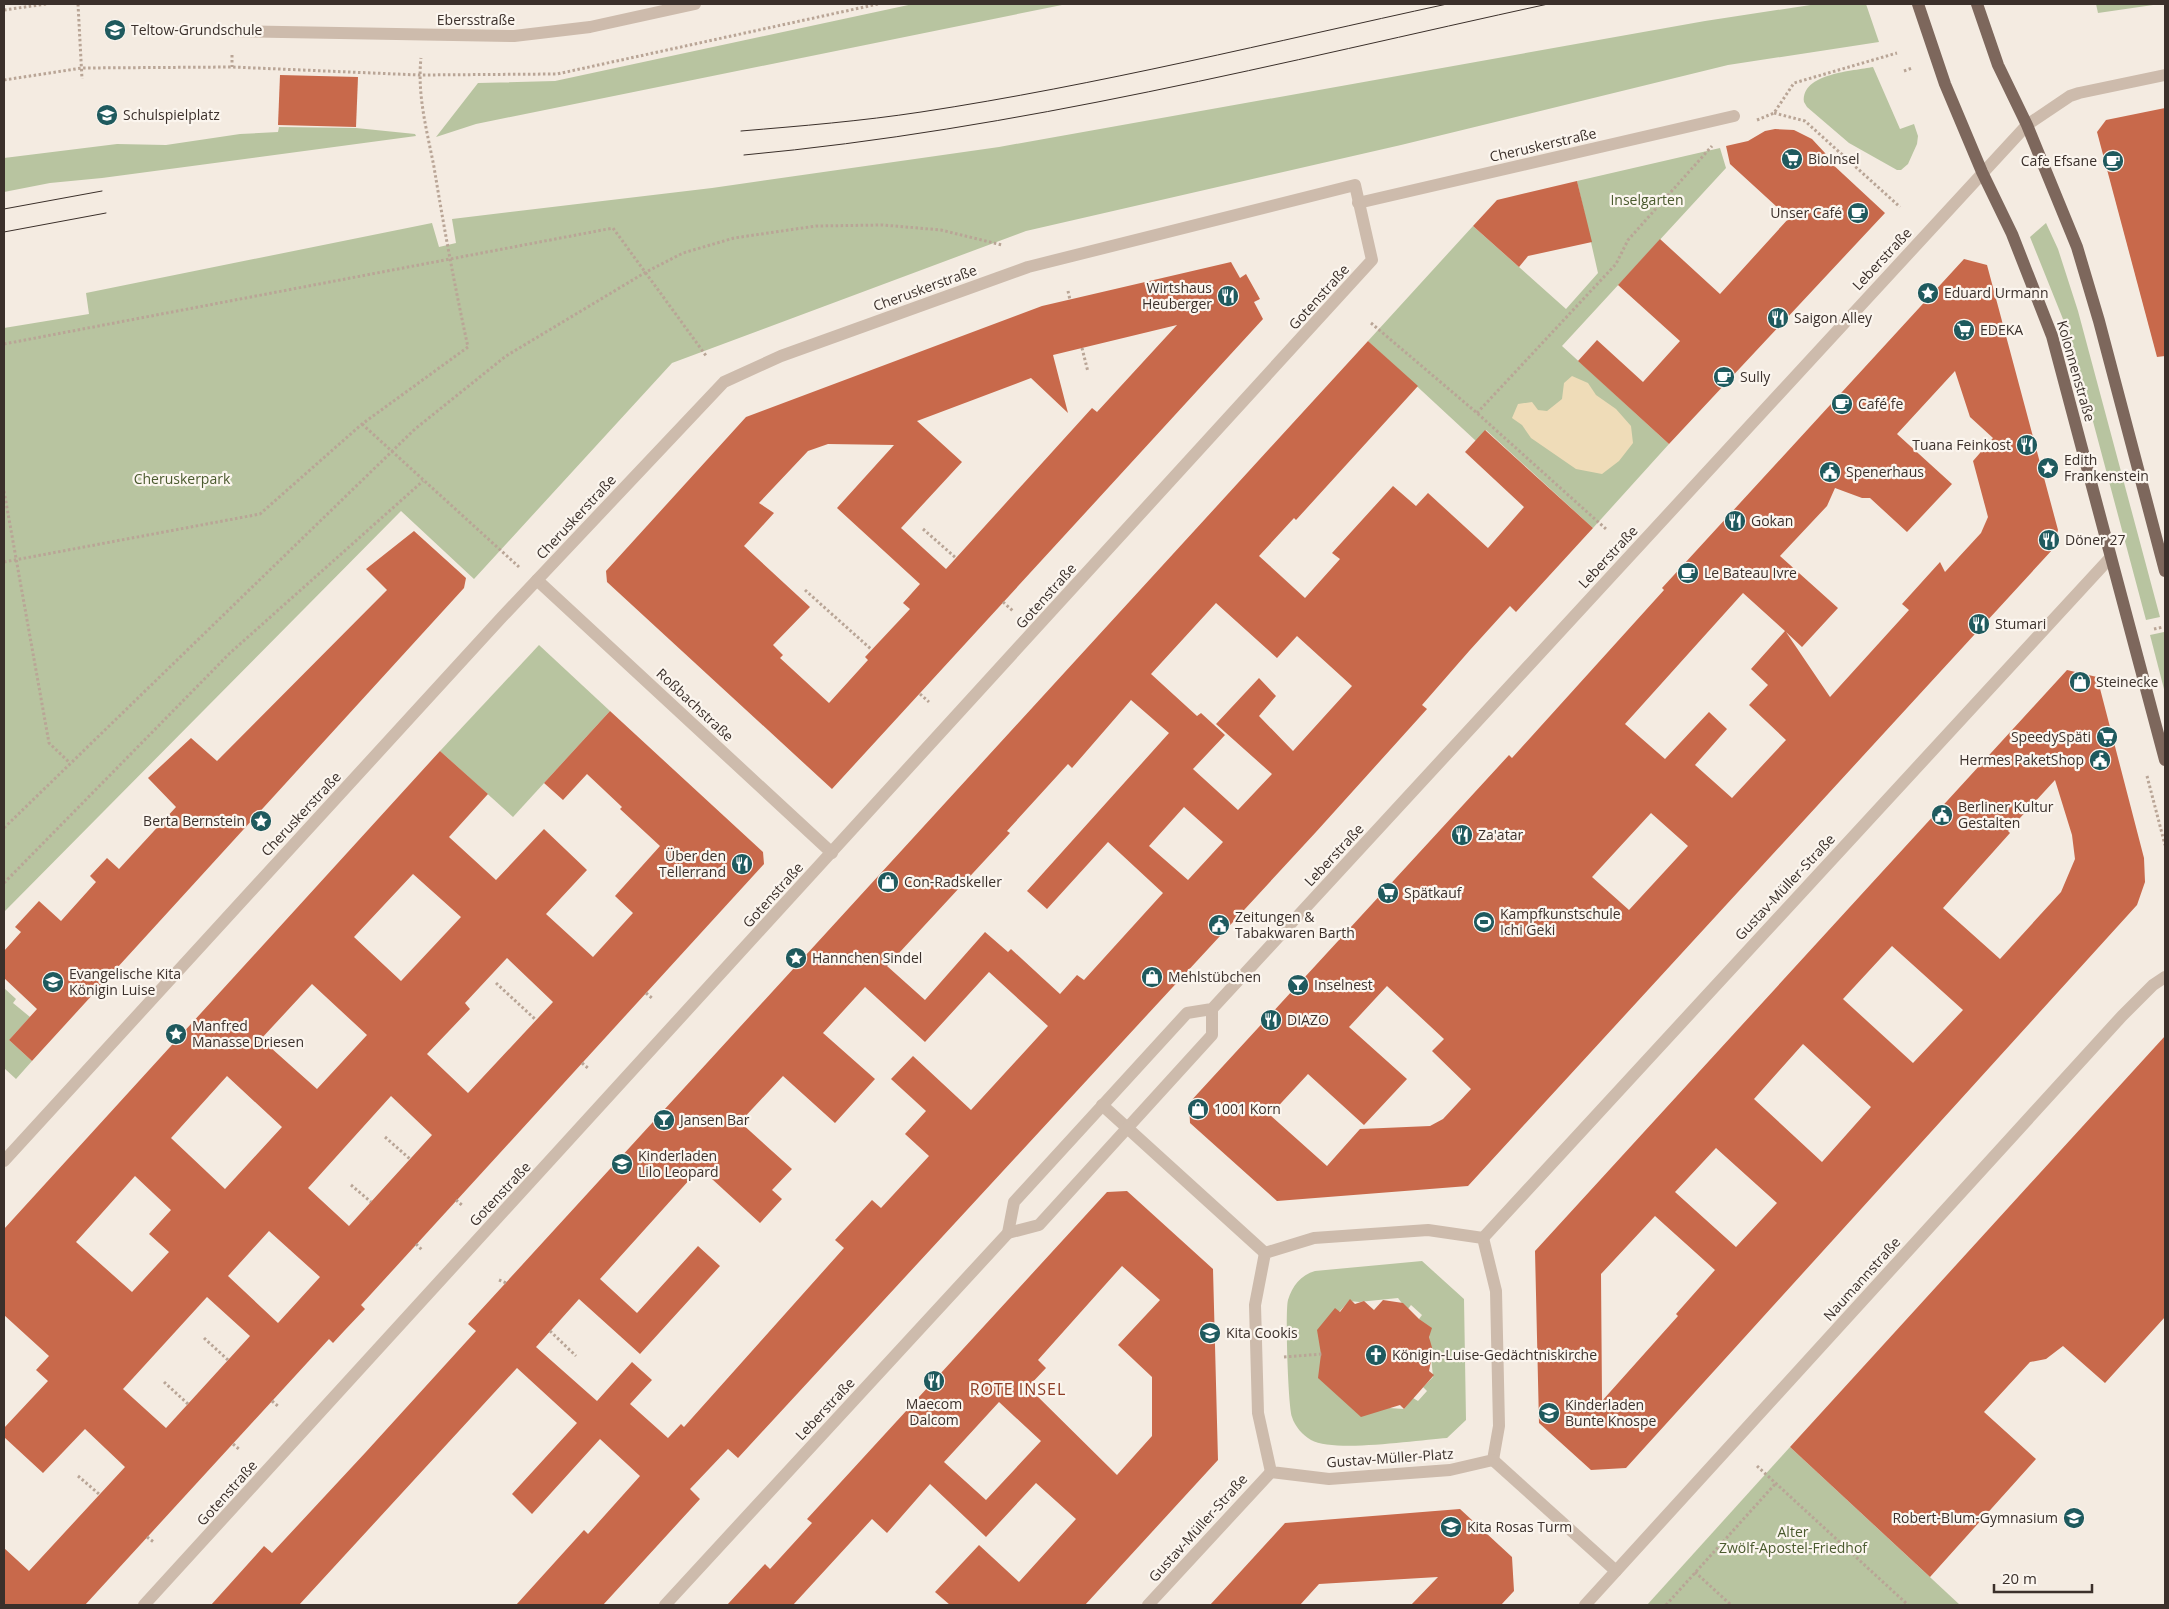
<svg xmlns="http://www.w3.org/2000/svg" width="2169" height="1609" font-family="'Open Sans',sans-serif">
  <rect width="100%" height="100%" fill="#f4ebe1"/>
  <g fill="#b8c4a0" fill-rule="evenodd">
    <polygon points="913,4 1067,4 476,124 436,137 478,83 555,81"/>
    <polygon points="1817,4 1866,4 1879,42 1728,65 1401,145 1026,231 672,363 474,579 401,511 4,912 4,328 89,314 86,293 432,223 439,247 456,243 452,219 712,188 999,147 1705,21"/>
    <polygon points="2096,4 2160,4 2098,13"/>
    <path d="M1873,67l27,62 14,-5 4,12 -1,8 -9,20 -7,6h-4l-48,-27 -42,-36 -3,-5c-3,-29 50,-31 69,-35z"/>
    <polygon points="279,127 356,128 415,134 416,136 102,178 50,183 4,192 4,158 117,144 166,145 240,134 278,132"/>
    <polygon points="1720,148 1726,168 1562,346 1669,444 1593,528 1486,430 1476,441 1368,341 1473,226 1566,309 1598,273 1577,181"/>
    <polygon points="2046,223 2058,249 2078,311 2160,617 2146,620 2071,339 2030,237"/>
    <polygon points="2164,632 2165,637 2165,693 2150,635"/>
    <polygon points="539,645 610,711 513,817 440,751"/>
    <polygon points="4,988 16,999 13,1003 30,1017 9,1040 32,1061 16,1079 4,1068"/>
    <path d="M1422,1261l42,38 2,121 -19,18c-30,2 -112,15 -136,2 -8,-5 -16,-13 -19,-23 -4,-10 -7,-107 -4,-117 4,-14 13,-25 27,-29zM1398,1298l9,12 4,-5 11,10 -3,4 10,16 4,42 -10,10 4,4 -9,10 -5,-3 -9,11 -15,-1 -50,-96 10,-11 10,1z"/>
    <polygon points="1790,1447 1960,1605 1647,1605"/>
  </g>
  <polygon fill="#efdcb8" points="1572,376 1588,383 1596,395 1616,409 1631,426 1633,443 1619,461 1602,474 1576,469 1531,438 1522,425 1512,418 1518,404 1532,402 1538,410 1547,411 1562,399 1564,383"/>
  <g fill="#c8694b" fill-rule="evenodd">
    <polygon points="280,75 358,77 356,127 278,125"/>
    <polygon points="2165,108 2165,356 2157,357 2097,132 2106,120"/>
    <polygon points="1775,129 1794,130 1812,139 1825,153 1829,161 1885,213 1669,444 1578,361 1597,340 1643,382 1680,341 1618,285 1660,239 1720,294 1789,218 1730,164 1726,146 1748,141 1765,131"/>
    <polygon points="1577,181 1592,242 1528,256 1519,267 1473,226 1497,200"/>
    <path d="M1964,259l23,6 71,265 -5,19 -585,637 -191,15 -87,-78 -1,-20 320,-348 3,3 152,-168 -2,-2zM1955,371l15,46 23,21 -20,23 15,56 -7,16 -36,39 -5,-10 -38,42 7,6 -79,87 -44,-65 16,15 36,-39 -58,-52 47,-50 8,-18 27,10h8l37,34 45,-48 -55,-50zM1743,593l42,38 -34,38 17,16 -19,20 37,35 -54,58 -37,-33 32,-36 -18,-17 -44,47 -40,-35zM1651,813l37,33 -59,64 -37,-33zM1387,986l57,53 -12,12 39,38 -28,30 -13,7 -70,3 -33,37 -57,-51 38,-41 56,51 43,-46 -58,-52z"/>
    <path d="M1231,262l9,16 6,-4 14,25 -6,3 9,17 -431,470 -225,-207 -1,-11 140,-154 296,-111zM1177,325l-80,87 -5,-4 -146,161 -45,-41 61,-66 -45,-41 114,-43 37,35 -15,-58zM828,444l66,1 -57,63 83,76 -17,19 7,6 -45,48 3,3 -39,43 -49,-45 3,-3 -10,-10 37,-38 -66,-61 30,-33 -15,-10 49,-52z"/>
    <path d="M1368,341l50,45 -122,134 -2,-2 -35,38 46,42 35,-39 -8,-6 61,-67 23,20 12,-13 60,55 36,-41 -59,-55 20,-22 108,98 -77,84 -6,-6 -40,44 -48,55 5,4 -111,123 -578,626 -10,-9 -38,40 10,10 -97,106h-87l68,-75 4,4 52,-58 -40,-37 -68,75 -20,-20 65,-71 -60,-55 -218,237h-88l53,-59 8,7 93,-100 111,-122 -8,-7zM1216,603l61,55 20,-22 55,50 -59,65 -34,-35 17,-20 -17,-18 -43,46 56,50 -34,36 -45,-41 32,-34 -24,-22 -4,3 -46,-42zM1131,700l38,33 -142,158 20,18 61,-67 55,51 -79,87 -7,-5 -17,19 -49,-45 -3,3 -23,-20 -60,68 -38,-34 123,-133 -3,-2 61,-67 4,4zM1184,807l39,35 -35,38 -39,-34zM989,972l59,54 -77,84 -58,-54 -22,23 35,32 -21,23 24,22 -48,52 -9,-8 -37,40 9,8 -160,179 -3,-3 -13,14 -38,-34 22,-24 -20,-18 -35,39 -61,-54 43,-48 61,55 80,-88 -22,-20 -61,67 -37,-34 100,-111 60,55 22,-24 -10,-9 20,-21 -52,-47 43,-46 52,47 40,-44 -52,-46 42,-46 60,55z"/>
    <polygon points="414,531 466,578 464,588 32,1061 9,1040 37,1009 4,978 4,951 21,932 15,927 39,901 61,921 96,882 90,876 107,858 119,869 176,807 148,778 191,738 217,761 387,590 366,569"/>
    <path d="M2067,670l30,7 47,181 1,24 -8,23 -511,563 -35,2 -52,-47 -4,-172zM2055,780l17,55 3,24 -14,33 -61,67 -57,-51 67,-75 -2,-2zM1892,946l71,64 -50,53 -70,-64zM1803,1044l68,63 -49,55 -68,-63zM1716,1148l61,55 -41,44 -61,-55zM1655,1216l60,54 -39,44 2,2 -76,85 -1,-127z"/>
    <path d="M610,711l153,141 1,12 -403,441 4,4 -20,21 -12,13 -4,-4 -244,266h-81v-57l25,23 96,-104 -40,-38 -42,44 -39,-36v-9l44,-47 -12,-11 13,-14 -45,-41v-86l436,-478 48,43 -39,43 47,43 48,-51 43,41 -41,44 47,43 40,-44 -18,-17 45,-50 -40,-37 2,-2 -35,-33 -24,26 -19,-17zM413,874l48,43 -60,64 -47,-44zM507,958l46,44 -85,91 -41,-39 43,-45 -5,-6zM312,984l55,51 -50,54 -56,-50zM227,1076l55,51 -57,62 -54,-51zM391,1096l41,39 -83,91 -41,-38zM135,1176l36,34 -22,24 20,18 -37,40 -56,-50zM269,1231l51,46 -42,46 -50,-47zM207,1297l43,39 -84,92 -43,-39z"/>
    <polygon points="2165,1036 2165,1317 2105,1383 2063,1346 2046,1359 2030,1362 1984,1412 2036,1459 1930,1577 1790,1447"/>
    <path d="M1127,1191l86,78 5,191 -133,145h-135l-15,-13 44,-47 40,37 57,-63 -40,-36 -50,54 -56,-53 -43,49 -15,-14 -79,86h-66l38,-41 5,5 42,-46 -5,-4 300,-327zM1122,1266l38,34 -42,45 34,32v59l-35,39 -89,-88 18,-19 -8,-8zM999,1402l42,39 -55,59 -42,-38z"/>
    <polygon points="1350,1299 1355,1304 1364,1301 1374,1310 1383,1300 1403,1303 1419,1319 1432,1328 1429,1337 1433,1351 1429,1371 1434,1375 1404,1409 1400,1405 1361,1417 1318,1378 1321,1354 1317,1330 1335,1308 1340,1312"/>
    <polygon points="1460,1509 1512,1557 1514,1591 1501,1605 1411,1605 1438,1577 1319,1584 1300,1605 1210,1605 1285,1523"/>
  </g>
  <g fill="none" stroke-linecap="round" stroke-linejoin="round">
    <g stroke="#b9a596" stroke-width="3" stroke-dasharray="2.5 2.5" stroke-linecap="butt">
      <polyline points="78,4 82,79"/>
      <polyline points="4,10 46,4"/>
      <polyline points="232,55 232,67"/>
      <polyline points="1904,71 1912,68"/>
      <polyline points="4,80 82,68 232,67 419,75 557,74 878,4"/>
      <polyline points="1774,113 1805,121 1900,207"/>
      <polyline points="1757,120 1774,113 1794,83 1897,53"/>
      <polyline points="1068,291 1070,300"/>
      <polyline points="1371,323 1477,413 1606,529"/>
      <polyline points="4,344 613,228 707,357"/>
      <polyline points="1082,348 1088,372"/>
      <polyline points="1477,413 1616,264 1628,240 1712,146"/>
      <polyline points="362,424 519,567"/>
      <polyline points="4,491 49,743 70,763"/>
      <polyline points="923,529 956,558"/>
      <path d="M4,562l256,-48 102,-90 106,-77c-13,-59 -24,-119 -34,-180 -7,-36 -17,-72 -13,-109"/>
      <polyline points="805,590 872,650"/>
      <polyline points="1003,602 1013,611"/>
      <polyline points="2154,629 2163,627"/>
      <polyline points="920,694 929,702"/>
      <polyline points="2147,776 2165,845"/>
      <polyline points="4,828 415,429 506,356 646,272 683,253 734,238 816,226 883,225 941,230 1002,245"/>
      <polyline points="4,883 230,653 423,481"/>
      <polyline points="496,983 536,1020"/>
      <polyline points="646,993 653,999"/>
      <polyline points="582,1063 589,1069"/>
      <polyline points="385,1137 410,1159"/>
      <polyline points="351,1185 371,1202"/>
      <polyline points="456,1200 463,1206"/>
      <polyline points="416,1244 423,1251"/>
      <polyline points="499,1280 506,1283"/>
      <polyline points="550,1331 576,1356"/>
      <polyline points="204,1338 228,1360"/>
      <polyline points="1284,1357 1322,1354"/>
      <polyline points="164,1382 188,1404"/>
      <polyline points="272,1401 279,1407"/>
      <polyline points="233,1444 240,1450"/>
      <polyline points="1757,1466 1908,1605"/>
      <polyline points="78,1476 99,1494"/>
      <polyline points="147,1537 155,1543"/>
      <polyline points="1695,1572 1731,1605"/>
      <polyline points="1666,1605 1776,1483"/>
    </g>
    <g stroke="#cdbbac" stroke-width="12">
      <polyline points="231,31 514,36 590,27 695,4"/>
      <polyline points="1358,203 1734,116"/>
      <polyline points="537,580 832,853"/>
      <polyline points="1102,1105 1265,1253"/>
      <polyline points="4,1161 502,617 724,382 781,356 1028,267 1355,185 1372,260 144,1605"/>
      <polygon points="1428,1230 1483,1238 1496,1291 1499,1426 1493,1460 1450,1470 1329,1479 1271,1472 1258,1413 1255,1305 1265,1253 1314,1238"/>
      <polyline points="1008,1233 1039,1225 1212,1035 1212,1009"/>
      <polyline points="1483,1238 2110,558"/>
      <polyline points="1493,1460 1616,1571"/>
      <polyline points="665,1605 1008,1233 1014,1202 1187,1013 1212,1009 2027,125 2070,96 2079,93 2165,75"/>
      <polyline points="1148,1605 1271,1472"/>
      <polyline points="1585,1605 2122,1016 2153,985 2165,977"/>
    </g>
    <g stroke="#7d675c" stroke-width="12">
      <polyline points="1918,4 1945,84 1982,172 2012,234 2052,336 2165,760"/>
      <polyline points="1977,4 1998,65 2027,125 2077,247 2099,321 2165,571"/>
    </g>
    <g stroke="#3b302b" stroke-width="1">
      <path d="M741,131c60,-5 121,-10 180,-19 177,-27 351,-70 526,-108"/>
      <path d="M744,155c272,-25 538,-93 804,-151"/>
      <polyline points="4,209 102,191"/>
      <polyline points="4,232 106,213"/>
    </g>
  </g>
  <defs>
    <g id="school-disc" transform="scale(1.125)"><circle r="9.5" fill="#1f5a5e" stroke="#fbf5ee"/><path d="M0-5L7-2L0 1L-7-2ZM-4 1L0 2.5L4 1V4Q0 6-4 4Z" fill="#fff"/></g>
    <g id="supermarket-disc" transform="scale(1.125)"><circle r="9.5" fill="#1f5a5e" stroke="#fbf5ee"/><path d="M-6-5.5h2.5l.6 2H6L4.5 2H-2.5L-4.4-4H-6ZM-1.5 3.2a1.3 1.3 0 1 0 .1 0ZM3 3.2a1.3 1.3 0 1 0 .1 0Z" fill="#fff"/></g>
    <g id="cafe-disc" transform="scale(1.125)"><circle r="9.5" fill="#1f5a5e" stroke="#fbf5ee"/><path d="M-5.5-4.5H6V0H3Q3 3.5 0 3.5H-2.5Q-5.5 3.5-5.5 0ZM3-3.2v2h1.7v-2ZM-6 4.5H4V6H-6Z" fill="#fff"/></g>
    <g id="sight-disc" transform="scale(1.125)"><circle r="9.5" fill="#1f5a5e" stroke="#fbf5ee"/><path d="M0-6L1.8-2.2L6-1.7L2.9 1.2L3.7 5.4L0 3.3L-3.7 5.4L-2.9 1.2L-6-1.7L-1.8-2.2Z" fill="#fff"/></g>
    <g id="restaurant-disc" transform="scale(1.125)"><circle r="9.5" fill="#1f5a5e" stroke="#fbf5ee"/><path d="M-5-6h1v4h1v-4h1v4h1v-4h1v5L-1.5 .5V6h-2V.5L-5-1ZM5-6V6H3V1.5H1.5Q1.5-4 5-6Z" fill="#fff"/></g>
    <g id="civic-disc" transform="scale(1.125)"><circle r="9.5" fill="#1f5a5e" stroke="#fbf5ee"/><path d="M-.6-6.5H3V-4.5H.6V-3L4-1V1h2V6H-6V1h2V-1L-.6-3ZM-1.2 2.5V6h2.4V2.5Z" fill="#fff"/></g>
    <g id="shop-disc" transform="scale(1.125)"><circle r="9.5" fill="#1f5a5e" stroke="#fbf5ee"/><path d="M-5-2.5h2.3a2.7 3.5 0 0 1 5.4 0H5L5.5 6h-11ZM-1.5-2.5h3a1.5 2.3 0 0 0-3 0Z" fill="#fff"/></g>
    <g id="stadium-disc" transform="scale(1.125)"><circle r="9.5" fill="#1f5a5e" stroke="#fbf5ee"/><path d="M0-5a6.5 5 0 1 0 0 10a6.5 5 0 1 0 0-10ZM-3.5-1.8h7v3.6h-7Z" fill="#fff"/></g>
    <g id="bar-disc" transform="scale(1.125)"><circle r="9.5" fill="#1f5a5e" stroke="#fbf5ee"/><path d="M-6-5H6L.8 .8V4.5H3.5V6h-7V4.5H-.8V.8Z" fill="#fff"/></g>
    <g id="church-disc" transform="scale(1.125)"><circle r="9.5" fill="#1f5a5e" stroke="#fbf5ee"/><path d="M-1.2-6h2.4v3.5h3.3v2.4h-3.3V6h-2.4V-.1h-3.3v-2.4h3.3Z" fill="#fff"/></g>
  </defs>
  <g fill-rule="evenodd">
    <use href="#school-disc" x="115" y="30"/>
    <use href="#school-disc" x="107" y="115"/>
    <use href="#supermarket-disc" x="1792" y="159"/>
    <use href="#cafe-disc" x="2113" y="161"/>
    <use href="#cafe-disc" x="1858" y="213"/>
    <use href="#sight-disc" x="1928" y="293"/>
    <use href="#restaurant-disc" x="1228" y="296"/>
    <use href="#restaurant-disc" x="1778" y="318"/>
    <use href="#supermarket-disc" x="1964" y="330"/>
    <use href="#cafe-disc" x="1724" y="377"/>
    <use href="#cafe-disc" x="1842" y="404"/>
    <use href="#restaurant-disc" x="2027" y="445"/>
    <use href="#sight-disc" x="2048" y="468"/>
    <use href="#civic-disc" x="1830" y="472"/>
    <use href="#restaurant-disc" x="1735" y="521"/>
    <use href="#restaurant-disc" x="2049" y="540"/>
    <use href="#cafe-disc" x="1688" y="573"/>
    <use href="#restaurant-disc" x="1979" y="624"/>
    <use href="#shop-disc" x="2080" y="682"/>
    <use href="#supermarket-disc" x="2107" y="737"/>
    <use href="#civic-disc" x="2100" y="760"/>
    <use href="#civic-disc" x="1942" y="815"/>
    <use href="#sight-disc" x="261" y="821"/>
    <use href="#restaurant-disc" x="1462" y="835"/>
    <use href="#restaurant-disc" x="742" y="864"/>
    <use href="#shop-disc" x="888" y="882"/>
    <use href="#supermarket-disc" x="1388" y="893"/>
    <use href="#stadium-disc" x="1484" y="922"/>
    <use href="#civic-disc" x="1219" y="925"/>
    <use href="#sight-disc" x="796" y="958"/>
    <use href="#shop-disc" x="1152" y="977"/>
    <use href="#school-disc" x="53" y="982"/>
    <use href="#bar-disc" x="1298" y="985"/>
    <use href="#restaurant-disc" x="1271" y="1020"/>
    <use href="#sight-disc" x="176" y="1034"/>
    <use href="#shop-disc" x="1198" y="1109"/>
    <use href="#bar-disc" x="664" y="1120"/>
    <use href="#school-disc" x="622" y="1164"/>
    <use href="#school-disc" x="1210" y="1333"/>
    <use href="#church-disc" x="1376" y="1355"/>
    <use href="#restaurant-disc" x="934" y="1381"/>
    <use href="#school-disc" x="1549" y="1413"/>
    <use href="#school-disc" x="2074" y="1518"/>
    <use href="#school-disc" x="1451" y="1527"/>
  </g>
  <g text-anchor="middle" stroke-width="4.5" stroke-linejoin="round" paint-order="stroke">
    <g font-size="14" fill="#3b302b" stroke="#fbf5ee">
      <text x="476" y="25">Ebersstraße</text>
      <text transform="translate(1543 145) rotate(-13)" y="5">Cheruskerstraße</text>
      <text transform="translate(1882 259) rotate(-47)" y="5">Leberstraße</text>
      <text transform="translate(925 288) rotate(-20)" y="5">Cheruskerstraße</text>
      <text transform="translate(1319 297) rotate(-48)" y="5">Gotenstraße</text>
      <text transform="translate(2076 371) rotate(74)" y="5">Kolonnenstraße</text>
      <text transform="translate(576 517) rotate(-47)" y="5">Cheruskerstraße</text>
      <text transform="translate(1608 557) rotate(-47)" y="5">Leberstraße</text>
      <text transform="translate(1046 596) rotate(-48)" y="5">Gotenstraße</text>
      <text transform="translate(695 705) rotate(43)" y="5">Roßbachstraße</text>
      <text transform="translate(301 814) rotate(-47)" y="5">Cheruskerstraße</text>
      <text transform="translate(1334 855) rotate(-47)" y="5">Leberstraße</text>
      <text transform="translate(1785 887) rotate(-47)" y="5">Gustav-Müller-Straße</text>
      <text transform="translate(773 895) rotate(-48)" y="5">Gotenstraße</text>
      <text transform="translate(500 1194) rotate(-47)" y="5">Gotenstraße</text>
      <text transform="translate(1862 1279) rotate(-48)" y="5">Naumannstraße</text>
      <text transform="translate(825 1409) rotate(-47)" y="5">Leberstraße</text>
      <text transform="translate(1390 1458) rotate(-4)" y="5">Gustav-Müller-Platz</text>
      <text transform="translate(227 1493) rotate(-48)" y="5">Gotenstraße</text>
      <text transform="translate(1198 1528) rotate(-48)" y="5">Gustav-Müller-Straße</text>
    </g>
    <g font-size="14" fill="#3b302b" stroke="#fbf5ee" text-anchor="start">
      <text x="131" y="35">Teltow-Grundschule</text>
      <text x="123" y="120">Schulspielplatz</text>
      <text x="1808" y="164">BioInsel</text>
      <text x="2097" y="166" text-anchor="end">Cafe Efsane</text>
      <text x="1842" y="218" text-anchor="end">Unser Café</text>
      <text x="1212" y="293" text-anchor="end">Wirtshaus<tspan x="1212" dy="16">Heuberger</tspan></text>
      <text x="1944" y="298">Eduard Urmann</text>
      <text x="1794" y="323">Saigon Alley</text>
      <text x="1980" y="335">EDEKA</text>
      <text x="1740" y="382">Sully</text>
      <text x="1858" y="409">Café fe</text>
      <text x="2011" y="450" text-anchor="end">Tuana Feinkost</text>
      <text x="2064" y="465">Edith<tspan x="2064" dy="16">Frankenstein</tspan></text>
      <text x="1846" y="477">Spenerhaus</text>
      <text x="1751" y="526">Gokan</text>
      <text x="2065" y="545">Döner 27</text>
      <text x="1704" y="578">Le Bateau Ivre</text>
      <text x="1995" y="629">Stumari</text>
      <text x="2096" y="687">Steinecke</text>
      <text x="2091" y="742" text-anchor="end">SpeedySpäti</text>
      <text x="2084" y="765" text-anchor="end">Hermes PaketShop</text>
      <text x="1958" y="812">Berliner Kultur<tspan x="1958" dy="16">Gestalten</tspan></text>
      <text x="245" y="826" text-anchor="end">Berta Bernstein</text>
      <text x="1478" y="840">Za'atar</text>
      <text x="726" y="861" text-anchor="end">Über den<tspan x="726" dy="16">Tellerrand</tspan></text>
      <text x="904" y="887">Con-Radskeller</text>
      <text x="1404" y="898">Spätkauf</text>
      <text x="1500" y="919">Kampfkunstschule<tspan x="1500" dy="16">Ichi Geki</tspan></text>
      <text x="1235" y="922">Zeitungen &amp;<tspan x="1235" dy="16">Tabakwaren Barth</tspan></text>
      <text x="812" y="963">Hannchen Sindel</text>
      <text x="69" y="979">Evangelische Kita<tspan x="69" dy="16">Königin Luise</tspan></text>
      <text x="1168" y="982">Mehlstübchen</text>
      <text x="1314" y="990">Inselnest</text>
      <text x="1287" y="1025">DIAZO</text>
      <text x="192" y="1031">Manfred<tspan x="192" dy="16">Manasse Driesen</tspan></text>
      <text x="1214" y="1114">1001 Korn</text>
      <text x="680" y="1125">Jansen Bar</text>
      <text x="638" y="1161">Kinderladen<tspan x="638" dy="16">Lilo Leopard</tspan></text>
      <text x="1226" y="1338">Kita Cookis</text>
      <text x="1392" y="1360">Königin-Luise-Gedächtniskirche</text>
      <text x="934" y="1409" text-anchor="middle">Maecom<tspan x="934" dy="16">Dalcom</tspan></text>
      <text x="1565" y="1410">Kinderladen<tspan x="1565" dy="16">Bunte Knospe</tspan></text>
      <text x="2058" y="1523" text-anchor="end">Robert-Blum-Gymnasium</text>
      <text x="1467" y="1532">Kita Rosas Turm</text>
    </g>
    <g font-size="14" fill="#4a5a2e" stroke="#fbf5ee">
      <text x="1647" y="205">Inselgarten</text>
      <text x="182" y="484">Cheruskerpark</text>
      <text x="1793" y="1537">Alter<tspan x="1793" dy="16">Zwölf-Apostel-Friedhof</tspan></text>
    </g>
    <g font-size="16" letter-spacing="1" fill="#8c3b22" stroke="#fbf5ee">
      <text x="1018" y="1395">ROTE INSEL</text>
    </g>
  </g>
  <rect width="2169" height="1609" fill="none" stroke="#3b302b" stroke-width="10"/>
  <path d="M1994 1584v8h98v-8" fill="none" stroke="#3b302b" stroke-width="2.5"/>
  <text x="2002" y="1584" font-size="15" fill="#3b302b" stroke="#fbf5ee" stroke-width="4" paint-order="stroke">20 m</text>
</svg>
